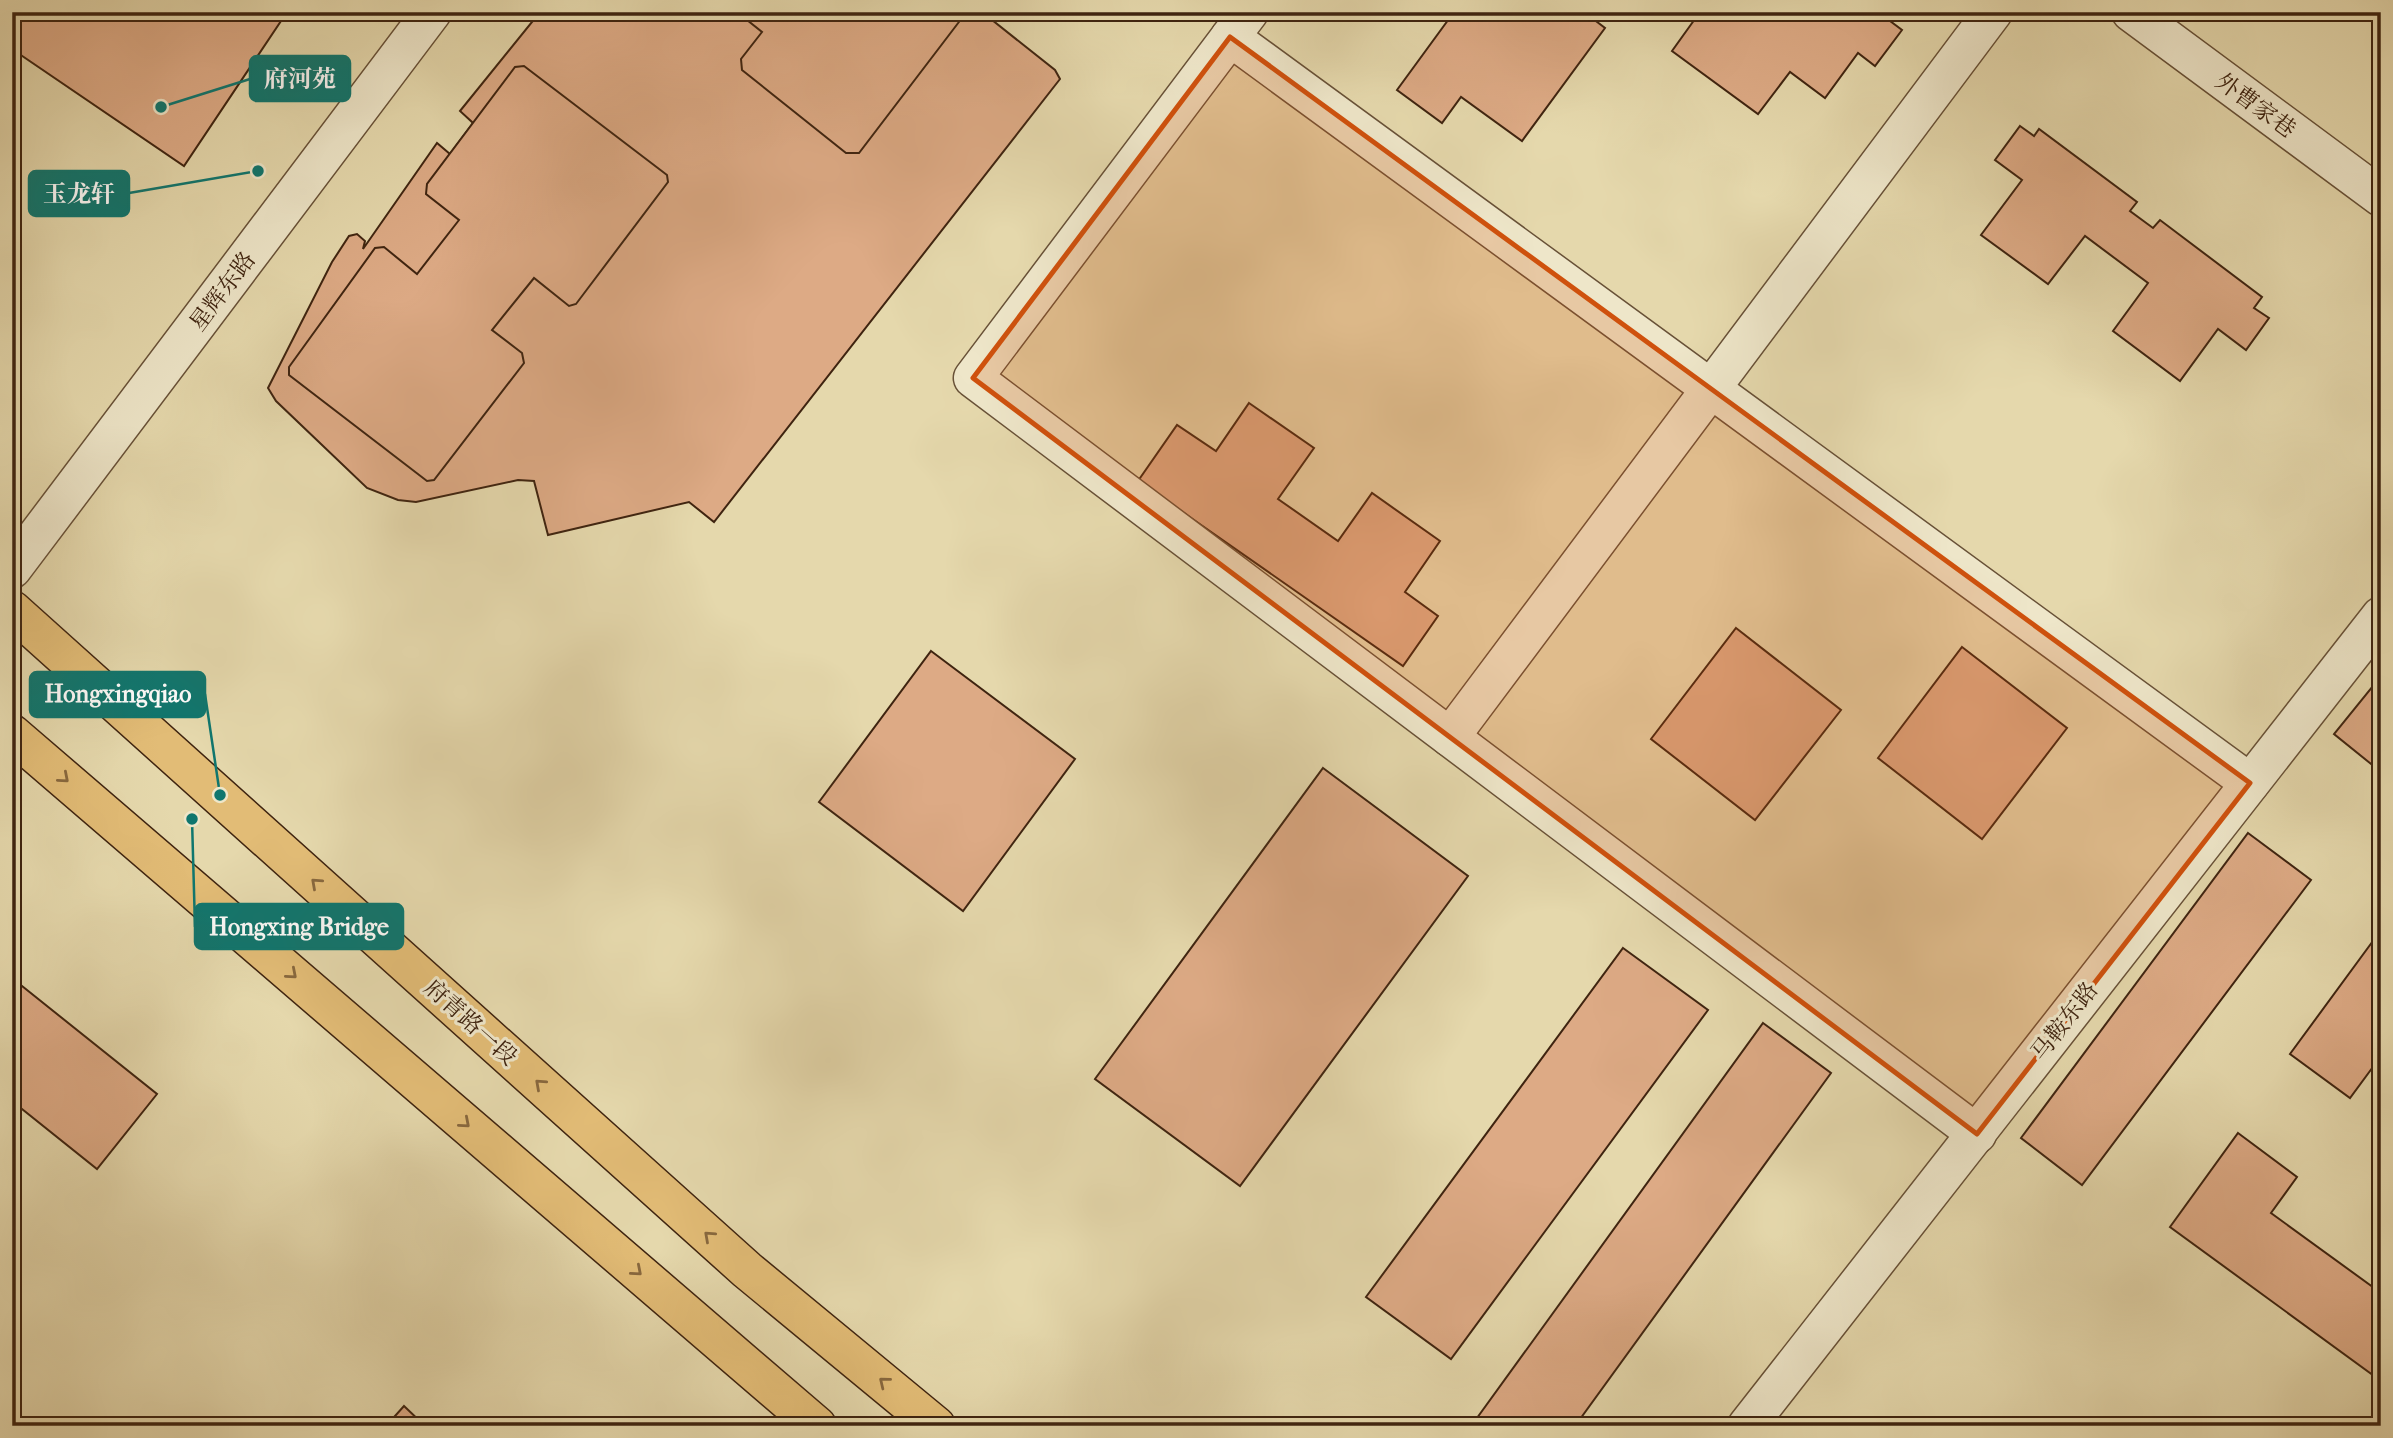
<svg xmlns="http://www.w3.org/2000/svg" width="2393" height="1438" font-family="'IM FELL French Canon','Noto Serif SC',serif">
  <rect width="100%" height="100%" fill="#e5d8ac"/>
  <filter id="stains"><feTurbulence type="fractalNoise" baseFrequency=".00286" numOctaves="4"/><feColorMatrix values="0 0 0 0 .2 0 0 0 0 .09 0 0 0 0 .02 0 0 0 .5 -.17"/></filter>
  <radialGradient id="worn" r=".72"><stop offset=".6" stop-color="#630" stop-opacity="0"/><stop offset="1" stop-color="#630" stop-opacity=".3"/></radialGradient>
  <g fill="#ddaa85" stroke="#3f2410" stroke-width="2">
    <polygon points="12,12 287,12 184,166 12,49"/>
    <polygon points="540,12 982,12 1055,70 1060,79 714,522 689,502 548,535 534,481 518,480 416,502 398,500 367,488 276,401 268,388 332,262 349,236 357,234 365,241 363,249 437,143 450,154 473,123 460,111"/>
    <polygon points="737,12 965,12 965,14 859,153 846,153 742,70 741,59 762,32"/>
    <polygon points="1454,12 1584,12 1605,28 1522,141 1461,97 1442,123 1397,90"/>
    <polygon points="1700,12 1878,12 1902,30 1875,66 1858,53 1825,98 1790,72 1758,114 1672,51"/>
    <polygon points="524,66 667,175 668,182 576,304 569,306 534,278 492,330 522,353 524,363 434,480 427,481 289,375 289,367 375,248 384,247 417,274 459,220 426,194 427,184 515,67"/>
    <polygon points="2020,126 2034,136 2039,129 2137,202 2130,211 2153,228 2160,220 2262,297 2254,308 2269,318 2246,350 2218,329 2180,381 2113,331 2148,283 2085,236 2048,284 1981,235 2022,180 1995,160"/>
    <polygon points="1249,403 1314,448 1278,499 1338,541 1372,493 1440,541 1405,592 1438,616 1403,666 1138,481 1177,425 1216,451"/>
    <polygon points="1736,628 1841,710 1755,820 1651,739"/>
    <polygon points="1962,647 2067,728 1982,839 1878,758"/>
    <polygon points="931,651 1075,759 963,911 819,802"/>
    <polygon points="2381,676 2381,772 2334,734"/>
    <polygon points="1323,768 1468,876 1240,1186 1095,1079"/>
    <polygon points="2248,833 2311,880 2082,1185 2021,1138"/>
    <polygon points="2381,930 2381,1056 2350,1098 2290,1054"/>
    <polygon points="1623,948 1708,1010 1451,1359 1366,1297"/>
    <polygon points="12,978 157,1094 97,1169 12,1101"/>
    <polygon points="1763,1023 1831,1073 1575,1426 1488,1426 1477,1418"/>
    <polygon points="2238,1133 2297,1177 2271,1213 2381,1293 2381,1381 2170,1227"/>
    <polygon points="404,1406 425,1426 386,1426"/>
  </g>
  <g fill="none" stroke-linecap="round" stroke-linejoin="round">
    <g stroke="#685137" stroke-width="41">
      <g id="minor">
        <polyline points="1249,12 973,378 1977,1134"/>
        <polyline points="2131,12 2381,197"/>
        <polyline points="1230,37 2250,783"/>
        <polyline points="12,569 432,12"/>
        <polyline points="1450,737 1993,12"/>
        <polyline points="1747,1426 2381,616"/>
      </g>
    </g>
    <g stroke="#3f2410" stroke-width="41">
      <g id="major">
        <polyline points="12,610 747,1270 936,1426"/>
        <polyline points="12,734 817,1426"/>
      </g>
    </g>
    <use href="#minor" stroke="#eee6c9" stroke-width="38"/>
    <use href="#major" stroke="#e2bc76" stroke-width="38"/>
  </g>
  <defs><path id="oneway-chevron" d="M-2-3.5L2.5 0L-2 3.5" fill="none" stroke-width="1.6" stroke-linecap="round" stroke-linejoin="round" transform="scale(1.75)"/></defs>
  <g stroke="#88683e">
    <use href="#oneway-chevron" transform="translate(64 778) rotate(41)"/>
    <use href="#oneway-chevron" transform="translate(316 883) rotate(-138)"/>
    <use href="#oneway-chevron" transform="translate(292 974) rotate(41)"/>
    <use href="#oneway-chevron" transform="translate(540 1084) rotate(-138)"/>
    <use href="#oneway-chevron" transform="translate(465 1123) rotate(41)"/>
    <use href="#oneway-chevron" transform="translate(709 1236) rotate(-138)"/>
    <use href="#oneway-chevron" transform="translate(637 1271) rotate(41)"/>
    <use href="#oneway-chevron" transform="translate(884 1382) rotate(-141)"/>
  </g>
  <path fill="#cf510d" fill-opacity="0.2" stroke="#cf510d" stroke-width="5" stroke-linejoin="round" d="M1230,37l1020,746 -273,351 -1004,-756z"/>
  <g text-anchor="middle" stroke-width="6" stroke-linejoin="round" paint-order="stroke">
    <g font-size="23" fill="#3f2410" stroke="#eee6c9">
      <text transform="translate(2256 105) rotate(36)" y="8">外曹家巷</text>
      <text transform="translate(222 291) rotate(-53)" y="8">星辉东路</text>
      <text transform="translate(2064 1021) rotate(-52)" y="8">马鞍东路</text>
      <text transform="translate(471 1022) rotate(42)" y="8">府青路一段</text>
    </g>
  </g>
  <path fill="none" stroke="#0f766e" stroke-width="2.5" d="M161 107L250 79M258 171L129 193M220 795L205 694M192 819L195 927"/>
  <g fill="#0f766e" stroke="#eee6c9" stroke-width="2.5">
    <circle cx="161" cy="107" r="7"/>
    <circle cx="258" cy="171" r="7"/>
    <circle cx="220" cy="795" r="7"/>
    <circle cx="192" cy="819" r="7"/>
  </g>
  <g fill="#0f766e" stroke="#0f766e" stroke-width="2.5">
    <rect x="250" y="56" width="100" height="45" rx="7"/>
    <rect x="29" y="171" width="100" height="45" rx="7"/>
    <rect x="30" y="672" width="175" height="45" rx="7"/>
    <rect x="195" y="904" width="208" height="45" rx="7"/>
  </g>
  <g font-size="24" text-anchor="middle" font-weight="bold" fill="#fff">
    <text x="300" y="87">府河苑</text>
    <text x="79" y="202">玉龙轩</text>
    <text x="118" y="702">Hongxingqiao</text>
    <text x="299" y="935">Hongxing Bridge</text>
  </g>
  <rect width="2393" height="1438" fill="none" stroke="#e5d8ac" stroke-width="42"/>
  <rect x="14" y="14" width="2365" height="1410" fill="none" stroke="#3f2410" stroke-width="3.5"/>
  <rect x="21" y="21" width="2351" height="1396" fill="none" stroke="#3f2410" stroke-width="2"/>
  <rect width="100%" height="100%" filter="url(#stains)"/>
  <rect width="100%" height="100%" fill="url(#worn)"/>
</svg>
